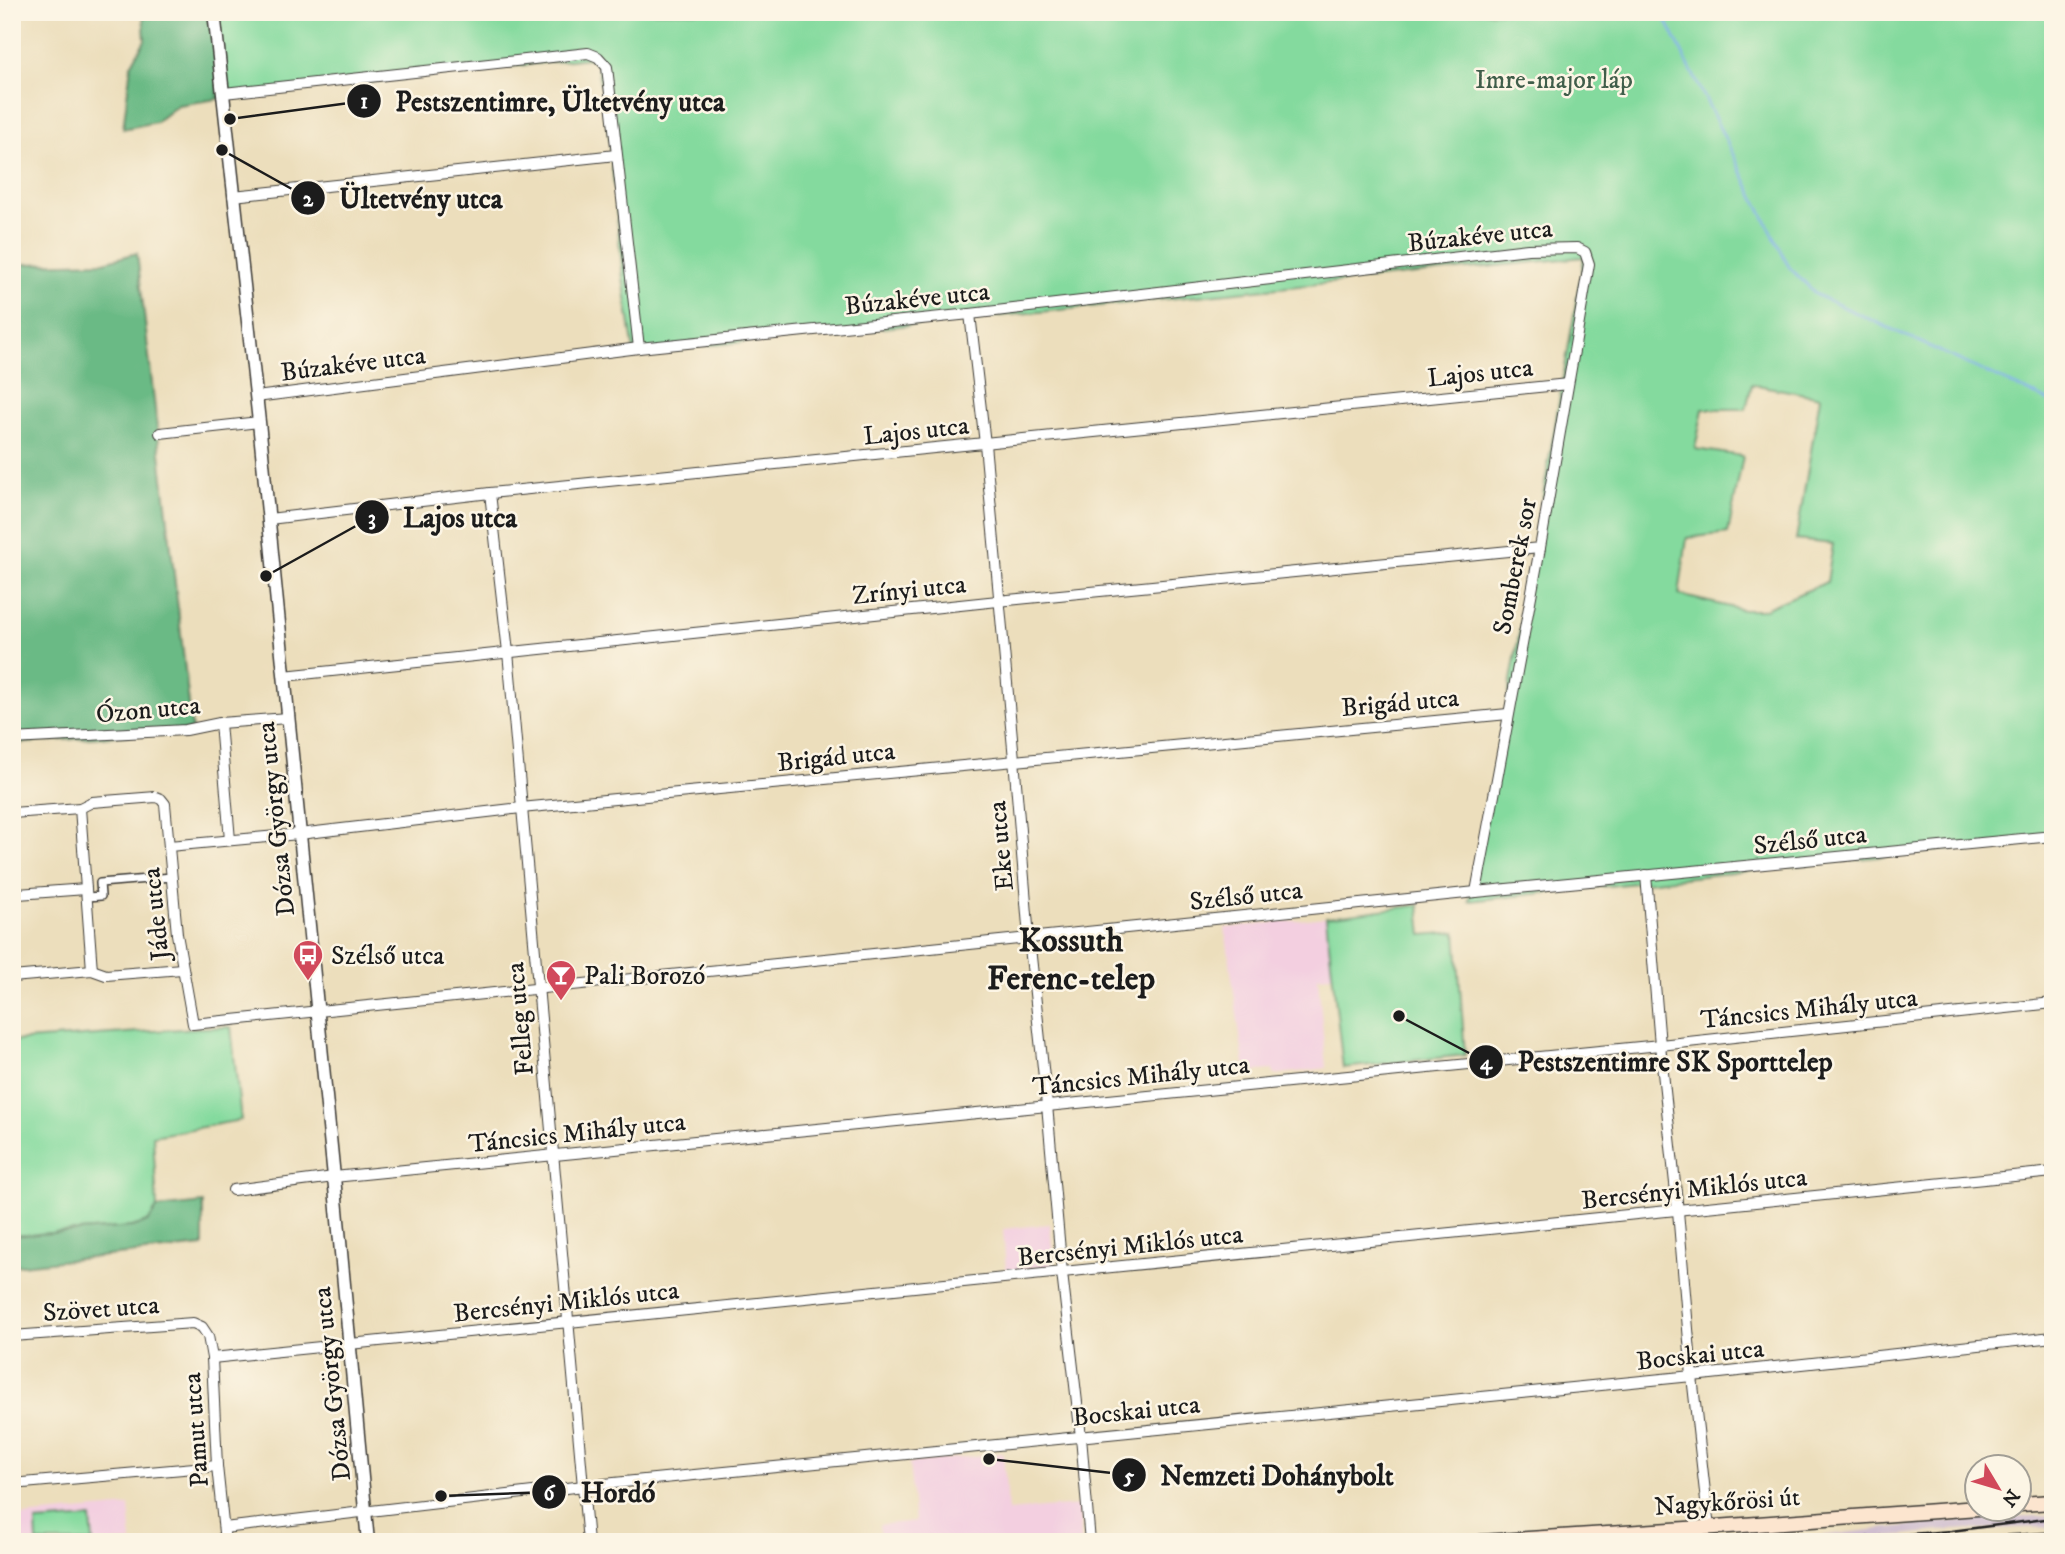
<svg xmlns="http://www.w3.org/2000/svg" width="2065" height="1554" font-family="'IM FELL DW Pica',serif">
  <rect width="100%" height="100%" fill="#fcf5e5"/>
  <filter id="ink" filterUnits="userSpaceOnUse"><feTurbulence type="fractalNoise" baseFrequency=".0143" numOctaves="2"/><feDisplacementMap in="SourceGraphic" scale="14" xChannelSelector="R" yChannelSelector="G"/><feConvolveMatrix kernelMatrix="1 2 1 2 8 2 1 2 1" color-interpolation-filters="sRGB"/></filter>
  <filter id="wash" filterUnits="userSpaceOnUse"><feTurbulence type="fractalNoise" baseFrequency=".00686" numOctaves="4" result="noise"/><feDisplacementMap in="SourceGraphic" scale="28" xChannelSelector="R" yChannelSelector="G"/><feGaussianBlur stdDeviation="1.57" result="paint"/><feColorMatrix in="noise" values="0 0 0 0 0 0 0 0 0 0 0 0 0 0 0 0 0 1.4 0 .05"/><feComposite in="paint" operator="in"/></filter>
  <g filter="url(#wash)">
    <rect width="100%" height="100%" fill="#ecdebc"/>
    <g fill="#f3cfe0">
      <polygon points="1326,917 1332,976 1318,977 1326,1068 1274,1075 1273,1070 1245,1072 1225,928"/>
      <polygon points="1050,1224 1054,1266 1006,1270 1003,1229"/>
      <polygon points="1003,1453 1008,1511 1079,1505 1081,1542 881,1542 879,1525 915,1521 909,1463"/>
      <polygon points="129,1506 132,1542 12,1542 12,1517"/>
    </g>
    <polygon fill="#cfbdcf" points="2053,1515 2053,1527 1950,1530 1835,1542 1740,1542 1802,1538 1949,1521"/>
    <g fill="#84da9e" stroke="#507b5d" stroke-width="2" fill-rule="evenodd">
      <path d="M214,12h1839v826l-584,63 22,-104 93,-540 -950,96 -11,-75 -14,-143 -13,-75 -8,-2 -370,41zM1752,384l68,13 -24,143 37,4 -6,38 -65,28h-19l-64,-15 8,-57 41,-5 15,-77 -48,-7 8,-40h43z"/>
      <polygon points="1419,905 1422,935 1456,932 1465,1055 1343,1068 1326,917"/>
      <polygon points="231,1027 241,1120 153,1136 157,1208 148,1222 132,1227 12,1236 12,1041 197,1028"/>
      <polygon points="91,1518 93,1542 37,1542 36,1522"/>
    </g>
    <g fill="#6bba85" stroke="#446b50" stroke-width="2">
      <polygon points="143,12 214,12 218,99 178,105 156,122 123,129 131,65 145,40"/>
      <polygon points="137,253 192,730 12,744 12,267 24,264 104,262"/>
      <polygon points="203,1203 203,1246 12,1266 12,1236 132,1227 148,1222 157,1208"/>
    </g>
    <g fill="none" stroke-linecap="round" stroke-linejoin="round">
      <polyline stroke="#7dafe9" stroke-width="2.5" points="1662,12 1789,267 1817,295 2053,403"/>
    </g>
  </g>
  <g filter="url(#ink)">
    <g fill="none" stroke-linecap="round" stroke-linejoin="round">
      <g stroke="#3b3934" stroke-width="10">
        <polyline id="pedestrian" points="87,897 101,896 100,883 172,877"/>
      </g>
      <g stroke="#3b3934" stroke-width="12">
        <g id="minor">
          <polyline points="224,93 588,53 598,57 607,67 639,348"/>
          <polyline points="233,196 616,155"/>
          <polyline points="970,314 985,444 1014,759 1029,938 1047,1105 1062,1273 1081,1437 1090,1542"/>
          <polyline points="256,397 639,348 970,314 1528,249 1577,248 1585,252 1589,264 1540,548 1476,892"/>
          <polyline points="160,433 259,422"/>
          <polyline points="490,493 508,652 588,1542"/>
          <polyline points="269,519 490,493 1568,384"/>
          <polyline points="284,676 998,601 1540,548"/>
          <polyline points="220,723 230,840"/>
          <polyline points="12,739 186,730 220,723 288,718"/>
          <polyline points="80,808 92,970"/>
          <polyline points="12,813 80,808 92,802 156,797 161,799 165,804 177,934 193,1024 1476,892 2053,836"/>
          <polyline points="169,846 299,834 521,808 1508,714"/>
          <polyline points="1646,875 1660,1045 1678,1211 1692,1376 1709,1528"/>
          <polyline points="12,889 18,894 86,889"/>
          <polyline points="12,977 92,970 106,975 182,969"/>
          <polyline points="233,1190 334,1177 1660,1045 2053,1003"/>
          <polyline points="12,1336 193,1323 202,1327 208,1336 212,1358 217,1466 225,1542"/>
          <polyline points="212,1358 2053,1172"/>
          <polyline points="12,1484 217,1466"/>
          <polyline points="224,1528 584,1486 1692,1376 2053,1337"/>
          <polyline points="1979,1542 2053,1537"/>
        </g>
      </g>
      <g stroke="#3b3934" stroke-width="15">
        <polyline id="tertiary" points="214,12 259,422 334,1177 368,1542"/>
      </g>
      <g stroke="#3b3934" stroke-width="17">
        <g id="secondary">
          <polyline points="2020,1504 2053,1502"/>
          <polyline points="1481,1542 1702,1528 1978,1508"/>
        </g>
      </g>
      <use href="#pedestrian" stroke="#fff" stroke-width="7"/>
      <use href="#minor" stroke="#fff" stroke-width="10"/>
      <use href="#tertiary" stroke="#fff" stroke-width="12"/>
      <use href="#secondary" stroke="#fce5cf" stroke-width="14"/>
      <polyline stroke="#1c1c1c" stroke-width="2.5" points="1800,1542 1951,1531 2053,1518"/>
    </g>
  </g>
  <defs>
    <g id="bus-pin" transform="scale(1.575)"><path d="M0 17L-7.5 6A9.5 9.5 0 1 1 7.5 6Z" fill="#d1495b" stroke="#fcf5e5"/><path d="M-5-6H5V4H4V6H2V4H-2V6H-4V4H-5ZM-3.5-4V0h7V-4ZM-3.5 1.2v1.5H-2V1.2ZM2 1.2v1.5H3.5V1.2Z" fill="#fff"/></g>
    <g id="bar-pin" transform="scale(1.575)"><path d="M0 17L-7.5 6A9.5 9.5 0 1 1 7.5 6Z" fill="#d1495b" stroke="#fcf5e5"/><path d="M-6-5H6L.8 .8V4.5H3.5V6h-7V4.5H-.8V.8Z" fill="#fff"/></g>
  </defs>
  <g fill-rule="evenodd">
    <use href="#bus-pin" x="308" y="955"/>
    <use href="#bar-pin" x="561" y="975"/>
  </g>
  <g text-anchor="middle" stroke-width="5" stroke-linejoin="round" paint-order="stroke">
    <g font-size="26" fill="#405e4a" stroke="#fcf5e5">
      <text x="1554" y="88">Imre-major láp</text>
    </g>
    <g font-size="26" fill="#1c1c1c" stroke="#fcf5e5">
      <text transform="translate(1480 235) rotate(-6)" y="9">Búzakéve utca</text>
      <text transform="translate(917 298) rotate(-6)" y="9">Búzakéve utca</text>
      <text transform="translate(353 363) rotate(-7)" y="9">Búzakéve utca</text>
      <text transform="translate(1480 372) rotate(-6)" y="9">Lajos utca</text>
      <text transform="translate(916 430) rotate(-6)" y="9">Lajos utca</text>
      <text transform="translate(1514 566) rotate(-79)" y="9">Somberek sor</text>
      <text transform="translate(909 589) rotate(-6)" y="9">Zrínyi utca</text>
      <text transform="translate(1400 702) rotate(-5)" y="9">Brigád utca</text>
      <text transform="translate(148 709) rotate(-5)" y="9">Ózon utca</text>
      <text transform="translate(836 756) rotate(-6)" y="9">Brigád utca</text>
      <text transform="translate(275 819) rotate(-96)" y="9">Dózsa György utca</text>
      <text transform="translate(1810 839) rotate(-6)" y="9">Szélső utca</text>
      <text transform="translate(1000 846) rotate(-95)" y="9">Eke utca</text>
      <text transform="translate(1246 895) rotate(-6)" y="9">Szélső utca</text>
      <text transform="translate(155 914) rotate(-96)" y="9">Jáde utca</text>
      <text transform="translate(1809 1008) rotate(-6)" y="9">Táncsics Mihály utca</text>
      <text transform="translate(519 1019) rotate(-95)" y="9">Felleg utca</text>
      <text transform="translate(1141 1075) rotate(-6)" y="9">Táncsics Mihály utca</text>
      <text transform="translate(577 1132) rotate(-6)" y="9">Táncsics Mihály utca</text>
      <text transform="translate(1694 1188) rotate(-6)" y="9">Bercsényi Miklós utca</text>
      <text transform="translate(1130 1245) rotate(-6)" y="9">Bercsényi Miklós utca</text>
      <text transform="translate(566 1301) rotate(-6)" y="9">Bercsényi Miklós utca</text>
      <text transform="translate(101 1308) rotate(-4)" y="9">Szövet utca</text>
      <text transform="translate(1700 1354) rotate(-6)" y="9">Bocskai utca</text>
      <text transform="translate(331 1384) rotate(-96)" y="9">Dózsa György utca</text>
      <text transform="translate(1136 1410) rotate(-6)" y="9">Bocskai utca</text>
      <text transform="translate(195 1430) rotate(-94)" y="9">Pamut utca</text>
      <text transform="translate(1727 1501) rotate(-4)" y="9">Nagykőrösi út</text>
    </g>
    <g font-size="26" fill="#1c1c1c" stroke="#fcf5e5" text-anchor="start">
      <text x="331" y="964">Szélső utca</text>
      <text x="584" y="984">Pali Borozó</text>
    </g>
    <g font-size="33" font-weight="bold" fill="#1c1c1c" stroke="#fcf5e5">
      <text x="1071" y="951">Kossuth<tspan x="1071" dy="38">Ferenc-telep</tspan></text>
    </g>
  </g>
  <path fill="none" stroke="#1c1c1c" stroke-width="2.5" d="M230 119L364 101M222 150L308 198M266 576L372 517M1399 1016L1486 1062M989 1459L1129 1475M441 1496L549 1492"/>
  <g fill="#1c1c1c" stroke="#fcf5e5" stroke-width="2.5">
    <circle cx="230" cy="119" r="7"/>
    <circle cx="222" cy="150" r="7"/>
    <circle cx="266" cy="576" r="7"/>
    <circle cx="1399" cy="1016" r="7"/>
    <circle cx="989" cy="1459" r="7"/>
    <circle cx="441" cy="1496" r="7"/>
    <circle cx="364" cy="101" r="18"/>
    <circle cx="308" cy="198" r="18"/>
    <circle cx="372" cy="517" r="18"/>
    <circle cx="1486" cy="1062" r="18"/>
    <circle cx="1129" cy="1475" r="18"/>
    <circle cx="549" cy="1492" r="18"/>
  </g>
  <g font-size="21" text-anchor="middle" font-weight="bold" fill="#fff">
    <text x="364" y="108">1</text>
    <text x="308" y="206">2</text>
    <text x="372" y="525">3</text>
    <text x="1486" y="1069">4</text>
    <text x="1129" y="1483">5</text>
    <text x="549" y="1500">6</text>
  </g>
  <g font-size="28" text-anchor="middle" font-weight="bold" fill="#1c1c1c" stroke="#fcf5e5" stroke-width="5" stroke-linejoin="round" paint-order="stroke">
    <text x="560" y="111">Pestszentimre, Ültetvény utca</text>
    <text x="421" y="208">Ültetvény utca</text>
    <text x="460" y="527">Lajos utca</text>
    <text x="1675" y="1071">Pestszentimre SK Sporttelep</text>
    <text x="1277" y="1485">Nemzeti Dohánybolt</text>
    <text x="618" y="1502">Hordó</text>
  </g>
  <rect width="2065" height="1554" fill="none" stroke="#fcf5e5" stroke-width="42"/>
  <g transform="translate(1998 1488) rotate(128)"><circle r="33" fill="#fcf5e5" stroke="#a29e95" stroke-width="2"/>
  <path d="M0-5L12 26L0 18L-12 26Z" fill="#d1495b"/>
  <text y="-10" font-size="19" font-weight="bold" text-anchor="middle" fill="#1c1c1c">N</text>
  </g>
</svg>
